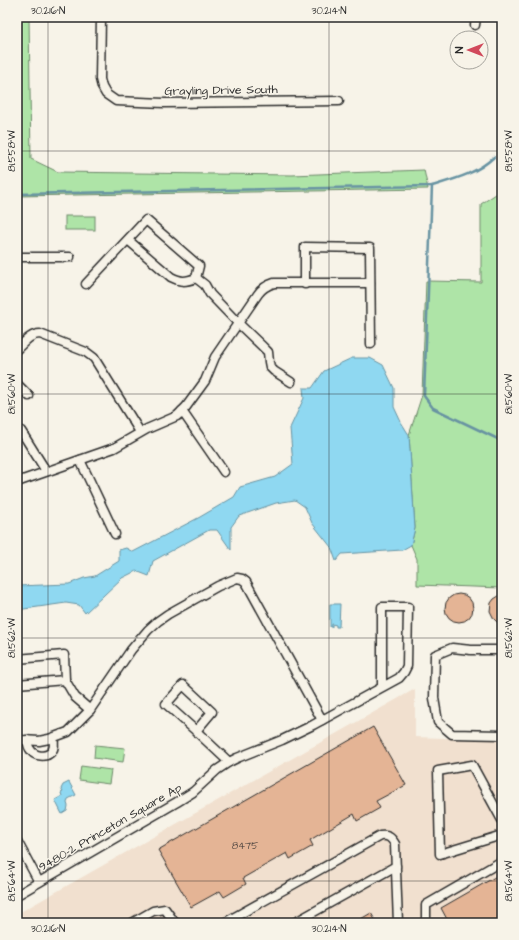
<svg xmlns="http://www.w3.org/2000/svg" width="519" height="940" font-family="'Architects Daughter',sans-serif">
  <rect width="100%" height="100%" fill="#f7f3e8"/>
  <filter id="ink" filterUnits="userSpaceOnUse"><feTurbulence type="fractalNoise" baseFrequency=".025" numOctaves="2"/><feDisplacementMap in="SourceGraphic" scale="8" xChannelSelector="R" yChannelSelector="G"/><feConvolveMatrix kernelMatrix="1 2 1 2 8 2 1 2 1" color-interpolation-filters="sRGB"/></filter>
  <g filter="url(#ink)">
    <polygon fill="#f1e0cf" points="415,689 415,737 502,740 502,923 17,923 17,914"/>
    <g fill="#aee4a7" stroke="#6c8869">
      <polygon points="17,17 29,17 31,159 58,172 292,175 424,170 428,189 17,196"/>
      <polygon points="502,190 502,588 417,585 417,559 411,545 415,528 409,435 422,395 426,281 481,282 481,204"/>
      <rect x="65" y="216" width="30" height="14"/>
      <polygon points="95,745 125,748 123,762 94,758"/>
      <polygon points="81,766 111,770 109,784 79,780"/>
    </g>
    <g fill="#8fd8f1" stroke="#6793a2">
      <polygon points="352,358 370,358 383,365 394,388 394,407 401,422 409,435 415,528 411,545 402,550 342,554 336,561 331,547 312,523 305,507 295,500 276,503 239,516 231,527 231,550 217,530 209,530 153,561 149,576 136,571 122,578 85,613 79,605 66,603 17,610 17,586 69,584 84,578 95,576 119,561 119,550 126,548 133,552 200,517 234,497 240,487 275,477 293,464 290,428 304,398 303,388 312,388 324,371"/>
      <polygon points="330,604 340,604 339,627 336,627 336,625 332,624 332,627 330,627"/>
      <polygon points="69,782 76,795 68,799 67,803 68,806 67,811 62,814 55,800 62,796 61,793 63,792 61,789 63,785"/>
    </g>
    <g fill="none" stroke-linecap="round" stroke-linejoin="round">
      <g stroke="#6793a2" stroke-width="2.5">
        <polyline points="432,186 424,396 433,408 502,441"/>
        <path d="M17,194l415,-8c23,-7 44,-12 62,-29"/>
      </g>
    </g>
    <g fill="#e4b495" stroke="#2b2b2b">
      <polygon points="502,594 502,624 497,622 494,619 490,611 491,603 494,599"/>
      <circle cx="459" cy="608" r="14"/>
      <polygon points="373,727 406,785 376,801 380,808 357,821 354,814 310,840 313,846 290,859 287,853 243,878 246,884 224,897 220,891 191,907 158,850"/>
      <polygon points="502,873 502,923 449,923 441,908"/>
      <polygon points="371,913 377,923 354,923"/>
    </g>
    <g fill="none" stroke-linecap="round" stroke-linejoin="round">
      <g stroke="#2b2b2b" stroke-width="11">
        <g id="minor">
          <polyline points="101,17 100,79 102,87 106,94 116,101 164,103 339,101"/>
          <polyline points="475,25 476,17"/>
          <path d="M128,240l43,37c10,5 14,5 25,1"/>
          <polyline points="17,257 70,257"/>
          <polyline points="196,278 205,285 210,294 238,323 262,346 268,352 269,362 270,367 274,371 291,382"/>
          <polyline points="86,284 146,220 199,266 196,278"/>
          <polyline points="305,284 305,247 370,248 371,344"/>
          <path d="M17,349c7,-6 13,-15 23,-15l46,18 8,6 46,74"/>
          <polyline points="17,384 29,396"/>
          <polyline points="182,411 224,472"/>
          <polyline points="21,431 46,471"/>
          <polyline points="80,460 115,534"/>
          <path d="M17,482l97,-34 33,-19 30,-13 9,-9 19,-26 10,-24 43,-63c4,-6 10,-9 16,-11h96"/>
          <polyline points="502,650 471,650 452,648 435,655 434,698 438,722 452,734 502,735"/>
          <polyline points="17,659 64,655 65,680 17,684"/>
          <polyline points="65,680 75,697 90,710"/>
          <polygon points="183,685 212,712 196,731 166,704"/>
          <polyline points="196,731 229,762"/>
          <polyline points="17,738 22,740 39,741 49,739 68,732 90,710 131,650 148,630 158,621 168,614 218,586 237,578 242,579 246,582 322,720"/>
          <path d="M27,740c1,3 1,7 3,9 4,8 17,9 22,2 3,-4 2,-9 1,-13"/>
          <polyline points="502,820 472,765 438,771 440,854 502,835"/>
          <polyline points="17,841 39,882"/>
          <polyline points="17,895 177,802 193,792 217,770 229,762 237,758 282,740 313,725 399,678 404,672 407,666 408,607 382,607 382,687"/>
          <polyline points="132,923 153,911 165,909 175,923"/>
          <path d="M224,923l156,-87c8,-1 11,1 15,8l3,79"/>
          <polyline points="294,923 396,866"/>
          <polyline points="426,923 426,905 502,861"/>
        </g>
      </g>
      <use href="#minor" stroke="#f7f3e8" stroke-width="8"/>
    </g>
  </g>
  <path fill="none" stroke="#2b2b2b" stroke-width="1" stroke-opacity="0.45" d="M48,17v906M329,17v906M17,151h485M17,394h485M17,638h485M17,881h485"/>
  <g text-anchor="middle" stroke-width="3" stroke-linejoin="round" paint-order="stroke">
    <g font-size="10" fill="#594d46">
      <text x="245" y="849">8475</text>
    </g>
    <g font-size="12" fill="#2b2b2b" stroke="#f7f3e8">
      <text transform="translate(221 90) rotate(-1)" y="4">Grayling Drive South</text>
      <text transform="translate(110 827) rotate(-30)" y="4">9480-2 Princeton Square Ap</text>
    </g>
  </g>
  <rect width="519" height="940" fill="none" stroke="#f7f3e8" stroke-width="44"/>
  <g transform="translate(469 50) rotate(270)"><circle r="19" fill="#f7f3e8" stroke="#a5a39c"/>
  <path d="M0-3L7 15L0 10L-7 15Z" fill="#d1495b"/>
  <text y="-6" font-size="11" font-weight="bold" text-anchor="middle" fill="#2b2b2b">N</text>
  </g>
  <rect x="22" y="22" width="475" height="896" fill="none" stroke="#2b2b2b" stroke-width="1.5"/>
  <g font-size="10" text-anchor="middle" fill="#2b2b2b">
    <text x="48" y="14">30.216°N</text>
    <text x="329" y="14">30.214°N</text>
    <text transform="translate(508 151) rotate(-90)" y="4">81.558°W</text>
    <text transform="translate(11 151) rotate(-90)" y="4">81.558°W</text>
    <text transform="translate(508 394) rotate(-90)" y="4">81.560°W</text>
    <text transform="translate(11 394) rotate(-90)" y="4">81.560°W</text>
    <text transform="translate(11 638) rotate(-90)" y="4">81.562°W</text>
    <text transform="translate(508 638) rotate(-90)" y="4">81.562°W</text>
    <text transform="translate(11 881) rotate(-90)" y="4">81.564°W</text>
    <text transform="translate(508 881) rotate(-90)" y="4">81.564°W</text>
    <text x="48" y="932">30.216°N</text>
    <text x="329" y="932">30.214°N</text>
  </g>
</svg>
